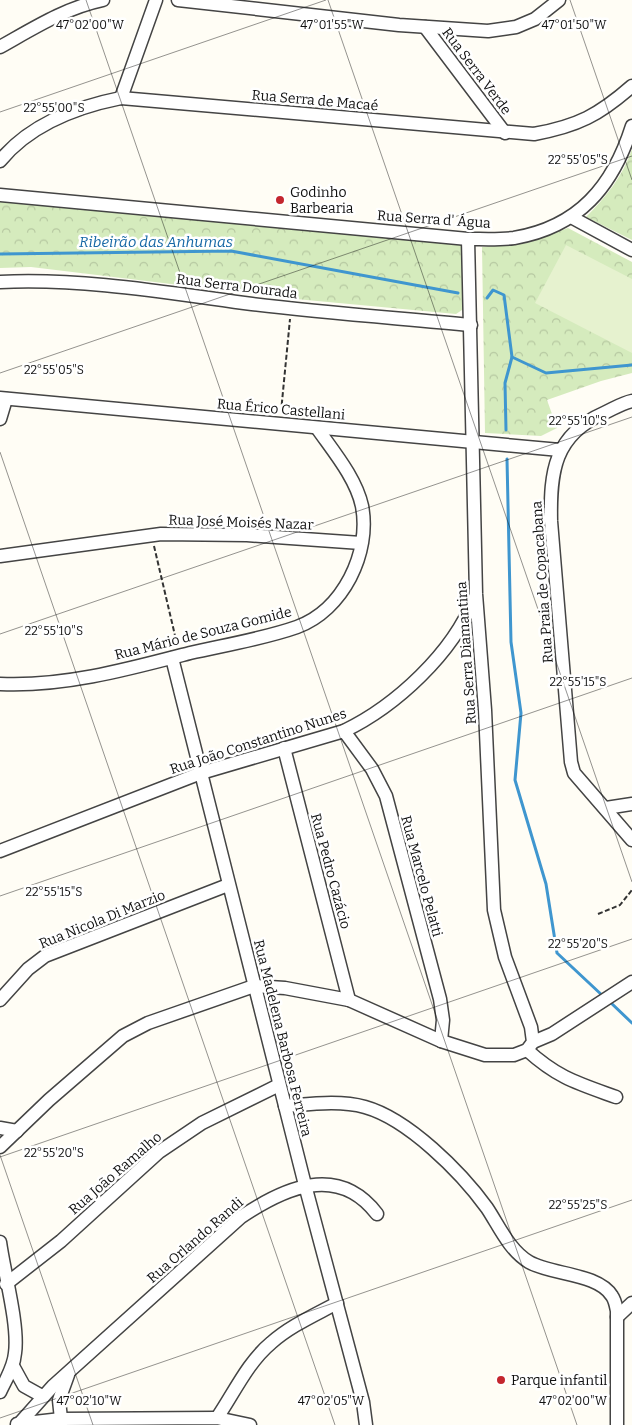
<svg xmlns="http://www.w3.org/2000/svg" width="632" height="1425" font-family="Bitter,serif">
  <defs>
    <pattern id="park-crowns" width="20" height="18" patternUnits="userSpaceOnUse" patternTransform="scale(1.25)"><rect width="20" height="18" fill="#d5ebbd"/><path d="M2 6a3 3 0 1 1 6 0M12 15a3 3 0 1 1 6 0" fill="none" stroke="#b6c8a1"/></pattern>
  </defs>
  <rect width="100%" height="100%" fill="#fffdf5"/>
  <g fill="url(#park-crowns)">
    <path d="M632,149v91l-46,-23c20,-20 37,-41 46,-68z"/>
    <polygon points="0,201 460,243 462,246 465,308 456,314 296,299 31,267 0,268"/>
    <polygon points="568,228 632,262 632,373 601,381 547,400 557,428 541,436 485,433 482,247 527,243"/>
  </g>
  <polygon fill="#e6f2cf" points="566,245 632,279 632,353 535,303"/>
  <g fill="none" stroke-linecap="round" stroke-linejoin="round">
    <g stroke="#3f96cf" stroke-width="3">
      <polyline points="0,254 231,251 458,293"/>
      <polyline points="487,298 493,290 504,295 512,357 546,373 632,365"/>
      <polyline points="506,430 505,383 512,357"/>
      <polyline points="507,459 511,642 521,713 515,780 546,884 557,953 604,997"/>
      <polyline points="609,1001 632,1023"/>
    </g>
    <g stroke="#444" stroke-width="15">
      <g id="minor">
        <polyline points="178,0 399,25 488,31 516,27 535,19 559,0"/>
        <polyline points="425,27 505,133"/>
        <path d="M0,47c34,-19 65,-39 103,-47"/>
        <polyline points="121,98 156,0"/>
        <path d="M0,161c30,-37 76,-54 121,-63l413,36c44,-8 65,-19 98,-48"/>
        <path d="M0,195l468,44c15,0 31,1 46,-1 65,-11 99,-52 118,-112"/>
        <polyline points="571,217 632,250"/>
        <path d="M0,282c85,-4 169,11 252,22 73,9 146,14 219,21"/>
        <polyline points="0,398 560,450"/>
        <path d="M632,401c-10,2 -19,8 -28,12 -50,22 -54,59 -53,108l20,241 3,11 58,67"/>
        <polyline points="0,419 6,399"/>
        <polyline points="0,556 161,534 247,535 361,543"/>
        <polyline points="172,658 305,1185 363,1402 366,1425"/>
        <path d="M0,684c64,3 129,-15 190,-31 35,-8 73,-14 107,-26 46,-17 74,-74 65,-121 -6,-28 -29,-55 -45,-78"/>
        <polyline points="344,731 372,769 386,796 440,999 443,1020 441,1041"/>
        <polyline points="284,748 349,1000"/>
        <polyline points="606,808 632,804"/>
        <path d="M0,851l201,-78 143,-42c52,-25 109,-78 130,-132"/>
        <polyline points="0,1000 28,969 45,956 228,885"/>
        <polyline points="533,1042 552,1034 632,982"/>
        <path d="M527,1050c31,28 50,33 89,47"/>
        <path d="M285,1106c26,-2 55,-6 80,1 43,12 96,65 122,101 12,18 22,42 42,54 22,13 69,11 83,34 3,4 4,10 5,15v114"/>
        <polyline points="0,1128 17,1131"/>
        <polyline points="0,1147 49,1100 123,1036 148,1023 254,986 285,988 349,1000 441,1041 485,1055 514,1055 527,1050 533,1042 531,1027 505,957 494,910 485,710 476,594 468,239"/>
        <path d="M0,1242c4,30 19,83 15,111 -1,14 -9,26 -15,39"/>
        <polyline points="6,1284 61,1241 159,1152 202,1123 279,1085"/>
        <polyline points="617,1317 632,1303"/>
        <polyline points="13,1366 24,1386 42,1396"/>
        <path d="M217,1418c17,-25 31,-56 54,-75 19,-17 44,-28 66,-40"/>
        <polyline points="61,1419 59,1400 68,1375"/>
        <polyline points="17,1424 61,1419 217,1418 250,1425"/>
        <path d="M19,1424l34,-38 188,-169c43,-29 97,-54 136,-3"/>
      </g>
    </g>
    <g stroke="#333" stroke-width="2" stroke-dasharray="5 2.5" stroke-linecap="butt">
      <polyline points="281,412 290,319"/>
      <polyline points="154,546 177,644"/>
      <polyline points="598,914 620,905 632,890"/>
    </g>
    <use href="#minor" stroke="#fff" stroke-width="12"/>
  </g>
  <path fill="none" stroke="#111" stroke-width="1" stroke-opacity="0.45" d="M86,0l491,1425M328,0l304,882M570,0l62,180M0,112l326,-112M0,373l632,-217M0,452l335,973M0,634l632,-217M0,896l632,-218M0,1155l93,270M0,1157l632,-218M0,1418l632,-218"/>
  <g fill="#c4262e" stroke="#fff" stroke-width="2">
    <circle cx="280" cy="200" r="5"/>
    <circle cx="501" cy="1380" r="5"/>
  </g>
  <g text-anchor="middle" stroke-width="5" stroke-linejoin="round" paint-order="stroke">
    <g font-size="14" fill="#111" stroke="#fff">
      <text transform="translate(477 71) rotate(53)" y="5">Rua Serra Verde</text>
      <text transform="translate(315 100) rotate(5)" y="5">Rua Serra de Macaé</text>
      <text transform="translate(434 219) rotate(4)" y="5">Rua Serra d' Água</text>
      <text transform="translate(237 286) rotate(7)" y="5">Rua Serra Dourada</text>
      <text transform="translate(281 409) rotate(5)" y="5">Rua Érico Castellani</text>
      <text transform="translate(241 522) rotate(2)" y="5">Rua José Moisés Nazar</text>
      <text transform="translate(542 582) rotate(-94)" y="5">Rua Praia de Copacabana</text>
      <text transform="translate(203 633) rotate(-14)" y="5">Rua Mário de Souza Gomide</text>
      <text transform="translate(466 653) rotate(-94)" y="5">Rua Serra Diamantina</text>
      <text transform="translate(258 741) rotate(-18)" y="5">Rua João Constantino Nunes</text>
      <text transform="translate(331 871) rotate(75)" y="5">Rua Pedro Cazácio</text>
      <text transform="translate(422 876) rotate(75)" y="5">Rua Marcelo Pelatti</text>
      <text transform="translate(102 919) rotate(-22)" y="5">Rua Nicola Di Marzio</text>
      <text transform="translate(283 1038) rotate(76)" y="5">Rua Madelena Barbosa Ferreira</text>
      <text transform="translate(115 1173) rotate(-41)" y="5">Rua João Ramalho</text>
      <text transform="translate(195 1240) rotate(-41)" y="5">Rua Orlando Randi</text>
    </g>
    <g font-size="14" fill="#111" stroke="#fff" text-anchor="start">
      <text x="290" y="197">Godinho<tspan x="290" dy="16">Barbearia</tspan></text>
      <text x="511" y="1385">Parque infantil</text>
    </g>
    <g font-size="15" font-style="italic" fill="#1768a6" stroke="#fff">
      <text x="156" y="247">Ribeirão das Anhumas</text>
    </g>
  </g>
  <g font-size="12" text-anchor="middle" fill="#111" stroke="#fff" stroke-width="5" stroke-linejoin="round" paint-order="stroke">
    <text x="332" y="29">47°01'55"W</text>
    <text x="574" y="29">47°01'50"W</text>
    <text x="90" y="29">47°02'00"W</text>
    <text x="54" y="112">22°55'00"S</text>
    <text x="578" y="164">22°55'05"S</text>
    <text x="54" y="374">22°55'05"S</text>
    <text x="578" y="425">22°55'10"S</text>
    <text x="54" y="635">22°55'10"S</text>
    <text x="578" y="686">22°55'15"S</text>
    <text x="54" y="896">22°55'15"S</text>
    <text x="578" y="948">22°55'20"S</text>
    <text x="54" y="1157">22°55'20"S</text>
    <text x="578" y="1209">22°55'25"S</text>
    <text x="89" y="1405">47°02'10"W</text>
    <text x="331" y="1405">47°02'05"W</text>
    <text x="573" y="1405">47°02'00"W</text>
  </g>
</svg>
